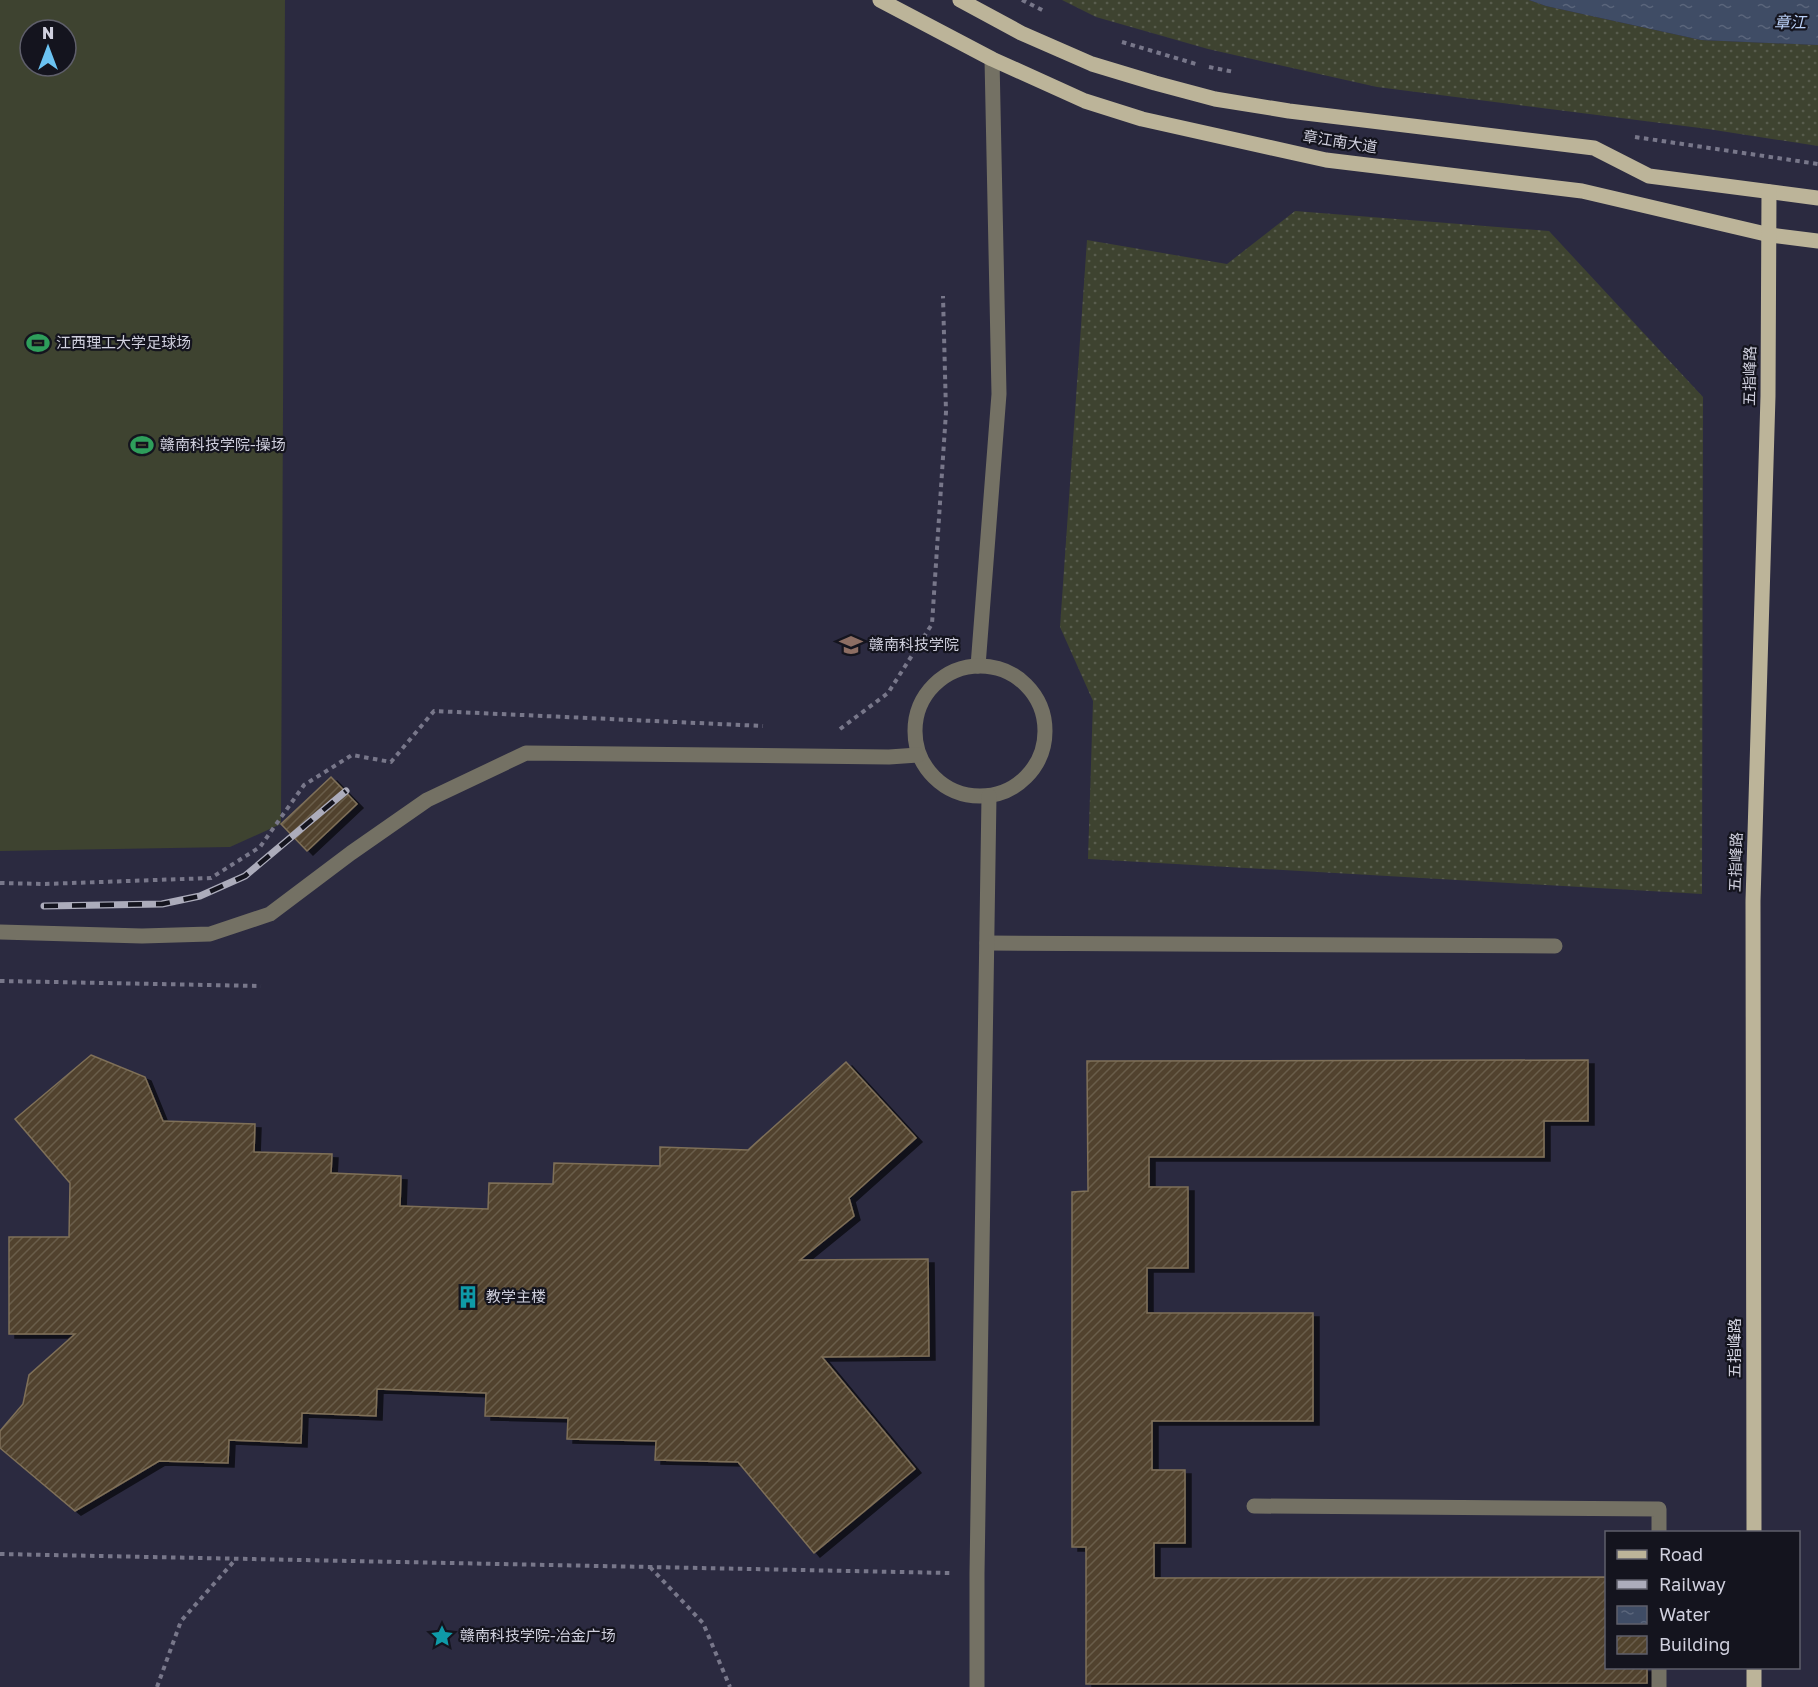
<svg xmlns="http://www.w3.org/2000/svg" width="1818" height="1687" font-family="'Golos Text','Noto Sans SC',sans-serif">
  <defs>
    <pattern id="grass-dots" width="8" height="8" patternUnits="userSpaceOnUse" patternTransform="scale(1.5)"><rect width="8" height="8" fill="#3e4330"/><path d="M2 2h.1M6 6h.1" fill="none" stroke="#595d4e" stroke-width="1.8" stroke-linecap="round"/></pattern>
    <pattern id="water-ripples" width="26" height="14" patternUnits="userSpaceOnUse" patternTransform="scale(1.5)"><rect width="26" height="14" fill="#3f4c65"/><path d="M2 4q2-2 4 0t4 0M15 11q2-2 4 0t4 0" fill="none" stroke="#5a657b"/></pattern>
    <pattern id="building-hatch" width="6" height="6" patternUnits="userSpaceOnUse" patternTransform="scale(1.5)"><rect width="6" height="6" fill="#51432d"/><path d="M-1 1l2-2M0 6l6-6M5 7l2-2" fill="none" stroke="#695d4b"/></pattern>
    <filter id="shadow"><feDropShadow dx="6" dy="4" stdDeviation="0" flood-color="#0009"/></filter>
  </defs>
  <rect width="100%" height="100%" fill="#2b2a40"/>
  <g fill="url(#grass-dots)">
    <polygon points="1062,0 1529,0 1546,6 1701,40 1818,45 1818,146 1708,129 1377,87 1208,49 1096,17"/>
    <polygon points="1295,211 1549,231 1703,397 1702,894 1088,859 1093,701 1060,627 1087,240 1227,264"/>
  </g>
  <path fill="#3e4330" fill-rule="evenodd" d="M0,0h285l-4,824 -51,23 -230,4zM30,30h36v36h-36z"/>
  <polygon fill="url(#water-ripples)" points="1529,0 1818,0 1818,45 1701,40 1546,6"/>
  <g fill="url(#building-hatch)" stroke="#7f7059" stroke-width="1.5" filter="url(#shadow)">
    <polygon points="331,777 357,804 307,851 281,824"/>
    <polygon points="91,1055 145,1077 163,1121 255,1124 254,1152 332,1154 331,1173 401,1176 400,1206 488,1209 489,1183 553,1184 554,1163 660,1166 660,1147 748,1150 846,1062 916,1138 849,1198 854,1216 800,1260 928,1259 929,1356 822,1357 915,1469 814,1553 738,1462 655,1460 656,1441 567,1439 568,1418 485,1416 486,1393 377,1389 376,1416 302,1413 301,1443 229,1440 228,1463 159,1461 75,1511 0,1448 0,1431 23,1404 29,1375 75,1334 9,1334 9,1237 69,1237 70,1183 15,1119"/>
    <polygon points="1588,1060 1588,1121 1544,1121 1544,1157 1149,1157 1149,1187 1188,1187 1188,1268 1147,1268 1147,1313 1313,1313 1313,1421 1152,1421 1152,1470 1185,1470 1185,1543 1154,1543 1154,1578 1606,1577 1606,1668 1647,1668 1647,1683 1086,1684 1086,1547 1072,1547 1072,1192 1088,1191 1087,1061"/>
  </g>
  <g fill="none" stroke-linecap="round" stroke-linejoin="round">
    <g stroke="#78778a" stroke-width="4" stroke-dasharray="4.5 4.5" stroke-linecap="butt">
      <polyline points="1022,0 1046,12"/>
      <polyline points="1122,42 1196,64"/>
      <polyline points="1209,67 1234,72"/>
      <polyline points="1635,137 1818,164"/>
      <polyline points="840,729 888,693 932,624 946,412 943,296"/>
      <polyline points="0,883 45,884 211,878 260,847 304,785 352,755 391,762 434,711 763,726"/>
      <polyline points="0,981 261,986"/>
      <polyline points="0,1554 950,1573"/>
      <polyline points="650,1567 703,1623 730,1687"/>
      <polyline points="157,1687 181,1621 236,1559"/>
    </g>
    <g stroke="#747164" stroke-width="15">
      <polyline points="978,666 999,394 992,59"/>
      <circle cx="980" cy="731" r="65"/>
      <polyline points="0,932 142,936 210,934 270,914 351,853 427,800 526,753 889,757 918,755"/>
      <polyline points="987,943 1555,946"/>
      <polyline points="1254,1506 1659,1509 1659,1532"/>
      <polyline points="1659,1668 1659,1687"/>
      <polyline points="977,1687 977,1574 989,796"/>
    </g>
    <g stroke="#bcb499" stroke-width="15">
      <polyline points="880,0 992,59 1085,101 1142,119 1326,160 1582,191 1770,235 1818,241"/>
      <polyline points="960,0 1021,33 1092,64 1155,83 1215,99 1289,111 1594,148 1649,176 1818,198"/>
      <polyline points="1754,1532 1753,901 1768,396 1769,192"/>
      <polyline points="1754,1668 1754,1687"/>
    </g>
    <g stroke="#acacbb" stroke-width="7">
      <polyline id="rail" points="44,906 162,904 200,896 245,876 346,791"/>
    </g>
    <use href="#rail" stroke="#14141e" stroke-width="4.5" stroke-dasharray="14" stroke-linecap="butt"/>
  </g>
  <defs>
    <g id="stadium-bare" transform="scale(1.8)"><path d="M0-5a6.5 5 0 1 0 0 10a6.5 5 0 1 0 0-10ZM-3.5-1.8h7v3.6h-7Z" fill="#2e9e5b" stroke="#14141e" stroke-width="2.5" paint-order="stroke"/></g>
    <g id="university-bare" transform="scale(1.8)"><path d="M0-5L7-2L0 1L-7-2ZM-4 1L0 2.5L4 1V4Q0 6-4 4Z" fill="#8d6e63" stroke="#14141e" stroke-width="2.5" paint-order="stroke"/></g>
    <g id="building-bare" transform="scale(1.8)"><path d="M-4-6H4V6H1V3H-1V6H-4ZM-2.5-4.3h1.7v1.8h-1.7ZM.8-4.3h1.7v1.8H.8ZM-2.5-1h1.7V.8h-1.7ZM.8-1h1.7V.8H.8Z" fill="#0f9aa8" stroke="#14141e" stroke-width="2.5" paint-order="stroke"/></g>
    <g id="sight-bare" transform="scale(1.8)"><path d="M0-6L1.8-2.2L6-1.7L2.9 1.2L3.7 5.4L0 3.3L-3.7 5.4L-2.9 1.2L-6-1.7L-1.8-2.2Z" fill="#0f9aa8" stroke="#14141e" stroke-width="2.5" paint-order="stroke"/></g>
  </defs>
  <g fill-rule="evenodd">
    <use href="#stadium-bare" x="38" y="343"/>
    <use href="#stadium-bare" x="142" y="445"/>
    <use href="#university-bare" x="851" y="645"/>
    <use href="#building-bare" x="468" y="1297"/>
    <use href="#sight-bare" x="442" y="1636"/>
  </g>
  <g text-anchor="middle" stroke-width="4.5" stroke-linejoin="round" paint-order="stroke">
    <g font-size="15" fill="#d0d0de" stroke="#14141e">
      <text transform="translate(1340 142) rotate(9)" y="5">章江南大道</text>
      <text transform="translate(1750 376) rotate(-89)" y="5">五指峰路</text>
      <text transform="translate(1736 862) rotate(-88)" y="5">五指峰路</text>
      <text transform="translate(1735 1348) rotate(-90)" y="5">五指峰路</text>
    </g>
    <g font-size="15" fill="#d0d0de" stroke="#14141e" text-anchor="start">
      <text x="56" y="348">江西理工大学足球场</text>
      <text x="160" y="450">赣南科技学院-操场</text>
      <text x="869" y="650">赣南科技学院</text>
      <text x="486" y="1302">教学主楼</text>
      <text x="460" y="1641">赣南科技学院-冶金广场</text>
    </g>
    <g font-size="16" font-style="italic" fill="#bad0f7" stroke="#14141e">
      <text x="1790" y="28">章江</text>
    </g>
  </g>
  <rect x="1605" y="1531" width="195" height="138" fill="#14141e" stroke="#5f5f6b" stroke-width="1.5"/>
  <rect x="1617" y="1550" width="30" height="9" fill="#bcb499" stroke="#5f5f6b" stroke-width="1.5"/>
  <text x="1659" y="1561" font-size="18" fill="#d0d0de">Road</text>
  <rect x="1617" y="1580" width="30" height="9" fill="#acacbb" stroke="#5f5f6b" stroke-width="1.5"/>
  <text x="1659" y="1591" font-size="18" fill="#d0d0de">Railway</text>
  <rect x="1617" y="1606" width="30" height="18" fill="url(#water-ripples)" stroke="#5f5f6b" stroke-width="1.5"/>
  <text x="1659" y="1621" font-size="18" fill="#d0d0de">Water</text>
  <rect x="1617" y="1636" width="30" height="18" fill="url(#building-hatch)" stroke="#5f5f6b" stroke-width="1.5"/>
  <text x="1659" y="1651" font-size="18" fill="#d0d0de">Building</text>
  <g transform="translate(48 48)"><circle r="28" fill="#14141e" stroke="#5f5f6b" stroke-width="1.5"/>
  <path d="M0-4.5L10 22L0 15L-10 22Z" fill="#6bc3f2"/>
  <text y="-9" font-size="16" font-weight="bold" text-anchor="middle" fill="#d0d0de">N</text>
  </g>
</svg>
